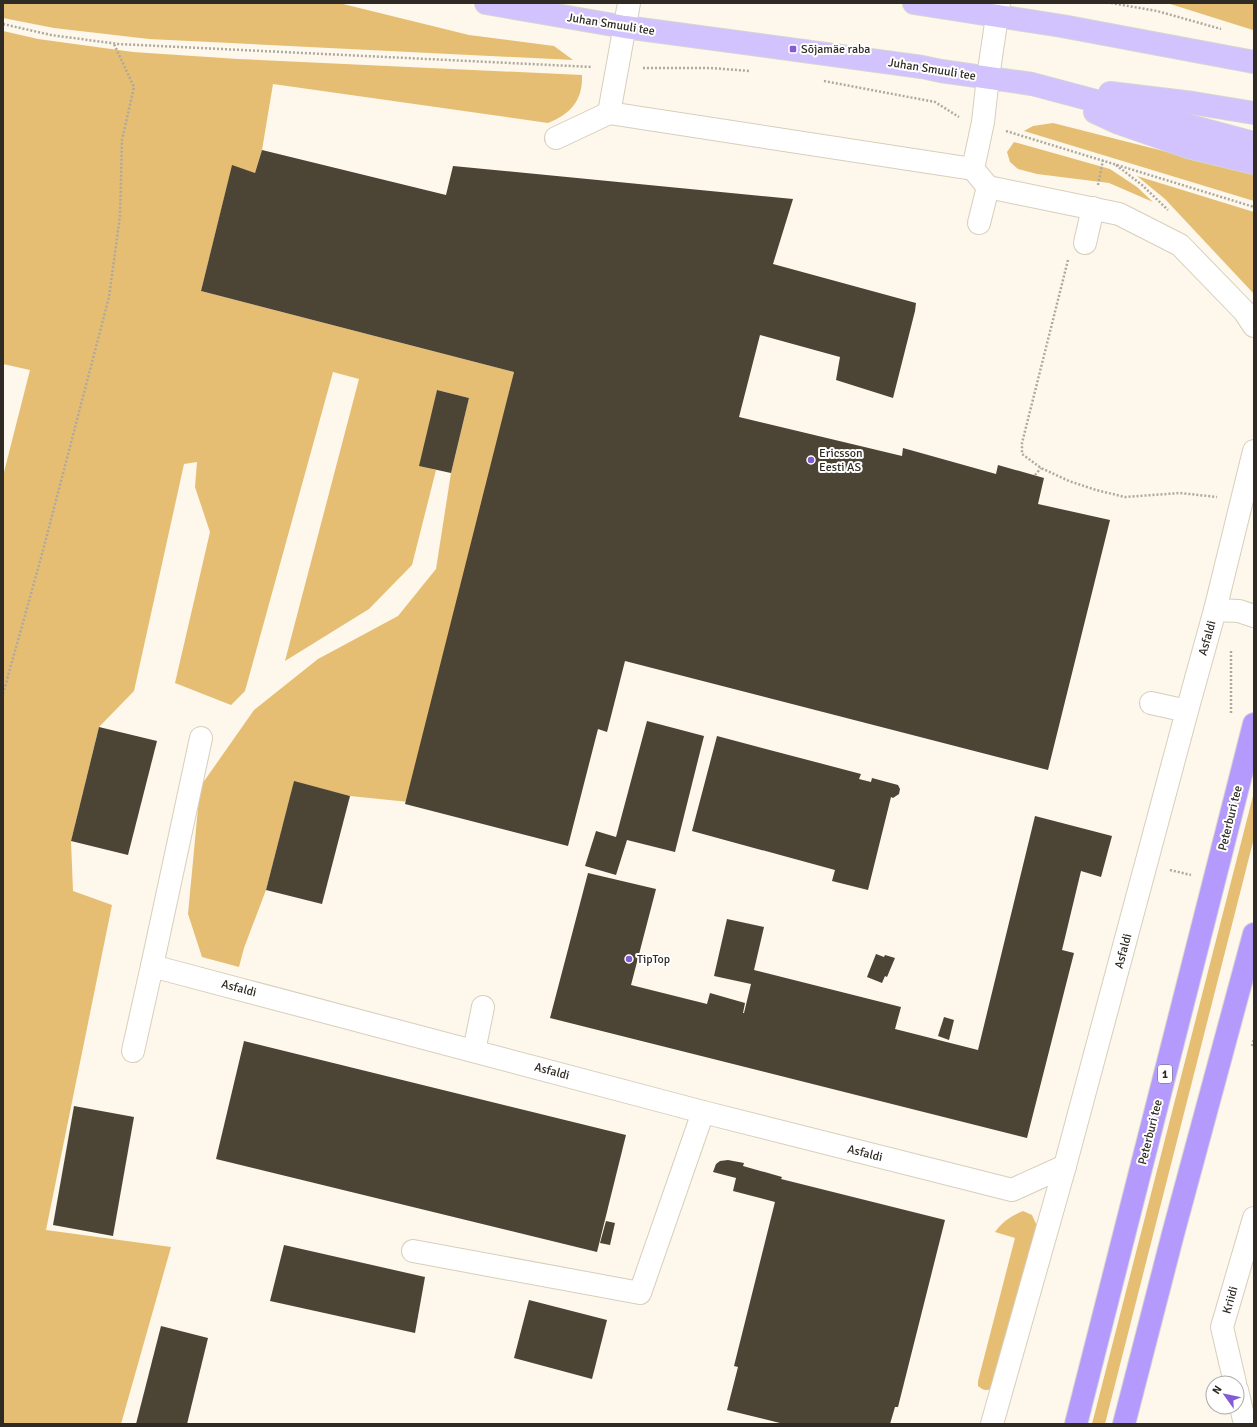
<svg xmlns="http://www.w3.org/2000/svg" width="1257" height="1427" font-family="Signika,sans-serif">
  <rect width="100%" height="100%" fill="#fdf7ec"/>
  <g fill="#e5be74">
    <polygon points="3,3 339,3 469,35 554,46 573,60 149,39 54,28 3,18"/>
    <polygon points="1167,3 1254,3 1254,30 1253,30"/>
    <path d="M3,31l35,8 95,13 105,7 344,16c1,25 -11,39 -34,48l-275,-39 -11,66 -7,23 -23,-7 -31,125 313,81 -105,430 -59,-6 -56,-14 -28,108 -22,58 -5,19 -37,-10 -14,-43 12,-127 54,-77 64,-51 80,-43 38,-47 15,-96 18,-75 -32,-8 -17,76 16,4 -24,95 -43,44 -84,52 74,-282 -26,-7 -88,319 -14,14 -56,-22 35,-151 -15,-45 2,-25 -13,2 -50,227 -35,36 -28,114 2,50 39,14 -66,325 125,17 -50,177h-118v-948l27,-106 -27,-6z"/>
    <polygon points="1053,123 1254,174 1254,201 1024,131 1033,126"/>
    <polygon points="1014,142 1110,169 1137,187 1153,202 1109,183 1037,174 1018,169 1010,162 1007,152"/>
    <polygon points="1137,176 1254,212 1254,294 1165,199"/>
    <polygon points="1254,792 1254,838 1121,1361 1105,1424 1092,1424"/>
    <path d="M1023,1211l9,4 5,11 -46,163c-6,2 -8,1 -13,-3v-5l37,-143 -20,-6c8,-11 16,-16 28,-21z"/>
  </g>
  <g fill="#4c4434">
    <polygon points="262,150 446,195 453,166 793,199 773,264 916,303 915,311 893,398 836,380 840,357 760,335 739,417 902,456 903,448 996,474 998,465 1044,478 1038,504 1110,520 1048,770 625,661 607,732 598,729 568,846 405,804 514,372 201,291 232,165 255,173"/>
    <polygon points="437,390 469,398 451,473 419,466"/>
    <polygon points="647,721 704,736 675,852 627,840 616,875 585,866 596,831 616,837"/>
    <polygon points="99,727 157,741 128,855 71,841"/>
    <polygon points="717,736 861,774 859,779 871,782 872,778 898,785 900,789 899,794 893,798 891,797 868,890 832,881 835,870 692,831"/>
    <polygon points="294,781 350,796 322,904 266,890"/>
    <polygon points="1035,816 1112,836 1101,877 1081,871 1062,950 1074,953 1027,1138 550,1018 588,873 656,889 631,985 707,1004 710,993 745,1003 743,1013 744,1013 751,984 714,976 727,919 764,927 754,970 901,1007 895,1029 978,1050"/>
    <polygon points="876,954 884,957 885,955 895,958 887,977 885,976 882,983 867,977"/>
    <polygon points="944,1017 954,1020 949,1040 938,1036"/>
    <polygon points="244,1041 626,1135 597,1252 216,1159"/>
    <polygon points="74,1106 134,1117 113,1236 53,1225"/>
    <polygon points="728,1160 744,1163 743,1166 782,1177 781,1179 945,1220 898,1407 895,1407 890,1424 784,1424 727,1410 738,1367 734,1366 775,1202 733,1191 736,1178 713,1172 716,1164 720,1161"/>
    <polygon points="606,1221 615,1223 610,1245 600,1243"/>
    <polygon points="284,1245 425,1277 415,1333 270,1301"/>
    <polygon points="529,1300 607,1320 592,1379 514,1358"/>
    <polygon points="161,1326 208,1338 187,1424 136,1424"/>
  </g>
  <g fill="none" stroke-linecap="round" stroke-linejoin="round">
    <g stroke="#d8cebb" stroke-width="24">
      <g id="minor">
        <polyline points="629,3 609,113 973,169"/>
        <polyline points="999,3 988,77 983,122 973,169 988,187 1119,214 1180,245 1244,311 1254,326"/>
        <polyline points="556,138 609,113"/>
        <polyline points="979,223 988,187"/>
        <polyline points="1085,243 1093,208"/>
        <polyline points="1215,610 1254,451"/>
        <polyline points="1151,703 1187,711"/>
        <polyline points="152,966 201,738"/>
        <polyline points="133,1051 152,966 703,1112 1012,1190 1065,1166"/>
        <polyline points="474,1051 483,1007"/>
        <polyline points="413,1251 640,1293 703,1112"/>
        <polyline points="1235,1383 1222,1327 1254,1218"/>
        <polyline points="1237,1390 1245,1424"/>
        <polyline points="992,1424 1065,1166 1187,711 1215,610 1239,611 1254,616"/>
      </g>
    </g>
    <g stroke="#d5d5d3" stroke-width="24">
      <g id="major">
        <polyline points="486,3 625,27 922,67 941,71 1032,84 1254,143"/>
        <polyline points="914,3 1062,26 1254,62"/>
        <polyline points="1110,93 1193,103 1254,113"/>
        <polyline points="1095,112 1119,123 1188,147 1254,163"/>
      </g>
    </g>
    <g stroke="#d5d5d3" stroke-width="24">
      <g id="highway">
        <polyline points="1076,1424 1254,724"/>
        <polyline points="1124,1424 1173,1234 1254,934"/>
      </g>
    </g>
    <g stroke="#aea9a0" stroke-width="2.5" stroke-dasharray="2 2" stroke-linecap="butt">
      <polyline points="1111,3 1157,11 1221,29"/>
      <polyline points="3,24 51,35 118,44 592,67"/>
      <polyline points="643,68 711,68 750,71"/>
      <polyline points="824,81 935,102 959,117"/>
      <polyline points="1006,131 1254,207"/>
      <polyline points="1116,165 1142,185 1168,210"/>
      <polyline points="1098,185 1103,160"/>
      <polyline points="1068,260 1022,443 1022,454 1041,468 1069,481 1096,490 1125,497 1180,493 1217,497"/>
      <polyline points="1035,475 1041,468"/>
      <polyline points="1231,651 1231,714"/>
      <polyline points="3,694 41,558 109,297 120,216 122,140 134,87 114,44"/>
      <polyline points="1170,870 1191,875"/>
      <polyline points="1252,1046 1254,1039"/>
    </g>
    <use href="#minor" stroke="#fff" stroke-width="22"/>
    <use href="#major" stroke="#d2c2fd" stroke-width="22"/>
    <use href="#highway" stroke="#b49afc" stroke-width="22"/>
  </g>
  <g fill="#835bd4" stroke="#fff" stroke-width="1.5">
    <rect x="789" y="45" width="8" height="8" rx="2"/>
    <circle cx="811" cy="460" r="4"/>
    <circle cx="629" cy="959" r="4"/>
  </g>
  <g text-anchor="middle" stroke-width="4" stroke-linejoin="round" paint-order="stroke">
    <rect fill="#fff" stroke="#6d6b66" stroke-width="1" x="1158" y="1065" width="14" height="18" rx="3"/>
    <g font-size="11" font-weight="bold" fill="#2f2b24">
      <text x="1165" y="1078">1</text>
    </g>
    <g font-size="12" fill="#2f2b24" stroke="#fff">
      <text transform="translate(611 24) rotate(9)" y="4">Juhan Smuuli tee</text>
      <text transform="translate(932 69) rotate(9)" y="4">Juhan Smuuli tee</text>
      <text transform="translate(1207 638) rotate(-74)" y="4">Asfaldi</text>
      <text transform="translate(1230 818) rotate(-76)" y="4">Peterburi tee</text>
      <text transform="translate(1123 951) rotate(-75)" y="4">Asfaldi</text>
      <text transform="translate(239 988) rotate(15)" y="4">Asfaldi</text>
      <text transform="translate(552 1071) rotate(15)" y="4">Asfaldi</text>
      <text transform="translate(1150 1132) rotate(-76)" y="4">Peterburi tee</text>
      <text transform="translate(865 1153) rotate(14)" y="4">Asfaldi</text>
      <text transform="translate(1230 1300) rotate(-74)" y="4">Kriidi</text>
    </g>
    <g font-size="12" fill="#2f2b24" stroke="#fff" text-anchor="start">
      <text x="801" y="53">Sõjamäe raba</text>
      <text x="819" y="457">Ericsson<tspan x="819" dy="14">Eesti AS</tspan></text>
      <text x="637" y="963">TipTop</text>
    </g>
  </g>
  <rect width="1257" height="1427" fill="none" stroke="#2f2b24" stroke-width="8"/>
  <g transform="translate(1225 1395) rotate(303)"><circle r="19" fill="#ffffff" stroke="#acaaa7"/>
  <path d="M0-3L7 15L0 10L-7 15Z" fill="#835bd4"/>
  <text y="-6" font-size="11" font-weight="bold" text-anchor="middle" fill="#2f2b24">N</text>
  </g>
</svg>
